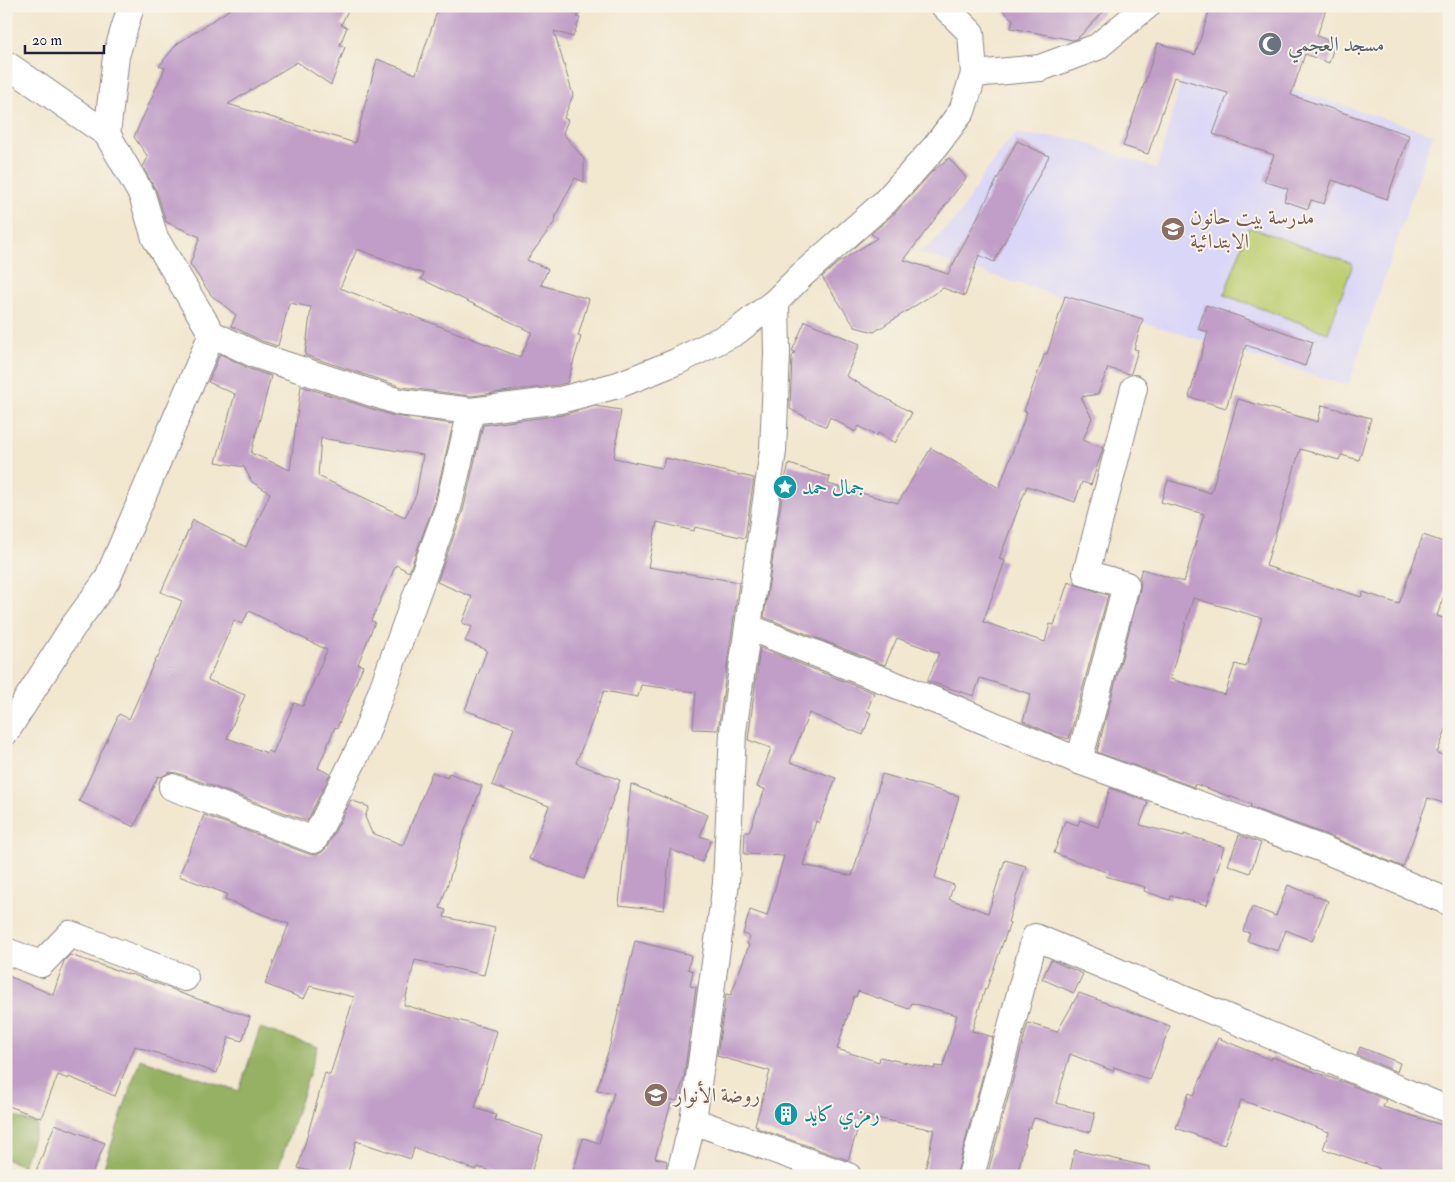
<svg xmlns="http://www.w3.org/2000/svg" width="1455" height="1182" font-family="'IM FELL Double Pica',Amiri,serif">
  <rect width="100%" height="100%" fill="#f7f3e8"/>
  <filter id="ink" filterUnits="userSpaceOnUse"><feTurbulence type="fractalNoise" baseFrequency=".02" numOctaves="2"/><feDisplacementMap in="SourceGraphic" scale="10" xChannelSelector="R" yChannelSelector="G"/><feConvolveMatrix kernelMatrix="1 2 1 2 8 2 1 2 1" color-interpolation-filters="sRGB"/></filter>
  <filter id="wash" filterUnits="userSpaceOnUse"><feTurbulence type="fractalNoise" baseFrequency=".0096" numOctaves="4" result="noise"/><feDisplacementMap in="SourceGraphic" scale="20" xChannelSelector="R" yChannelSelector="G"/><feGaussianBlur stdDeviation="1.12" result="paint"/><feColorMatrix in="noise" values="0 0 0 0 0 0 0 0 0 0 0 0 0 0 0 0 0 1.4 0 .05"/><feComposite in="paint" operator="in"/></filter>
  <g filter="url(#wash)">
    <rect width="100%" height="100%" fill="#f2e7cf"/>
    <polygon fill="#dad6f7" points="1188,56 1433,134 1348,386 917,252 930,246 961,212 982,177 1007,143 1016,134 1076,139 1157,169"/>
    <polygon fill="#bdce71" stroke="#707856" points="1249,227 1353,264 1328,333 1224,295"/>
    <g fill="#96b163" stroke="#5c6a4f">
      <polygon points="260,1028 318,1047 277,1173 284,1176 101,1176 140,1059 239,1091"/>
      <polygon points="6,1113 38,1125 23,1166 6,1159"/>
    </g>
    <g id="blocks">
      <g fill="#c09ec7" fill-rule="evenodd">
        <path d="M235,6h115l-9,19 6,2 -7,18 5,2 -14,38 -34,-23 -69,42 127,39 22,-84 39,15 23,-68h143l-5,11 3,1 -7,19 -19,-6 19,64 -9,23 4,2 -5,13 21,26v23l-9,-4 -21,41 2,1 -29,40 21,9 -7,16 48,14 -11,37 3,1 -14,46 -10,2 -86,11 -69,-9 -97,-32 6,-48 -22,-4 -11,43 -16,-5 -31,-15 5,-11 -25,-20 -21,-31 10,-27 -34,-15 -10,-32 -13,-23 5,-10 -14,-20 31,-69 -6,-2 18,-22zM357,249l67,25 -3,5 111,53 -12,25 -180,-69z"/>
        <polygon points="998,6 1109,6 1077,39 1073,40 1011,28 1013,20"/>
        <polygon points="1211,6 1327,6 1317,36 1335,43 1329,63 1305,54 1291,95 1409,135 1387,199 1332,180 1324,204 1311,200 1308,209 1284,201 1288,189 1264,181 1274,155 1213,134 1228,93 1174,77 1148,154 1123,146 1158,43 1195,55"/>
        <polygon points="1017,141 1049,156 994,262 979,255 965,296 943,288 874,332 855,327 822,277 838,263 877,238 871,234 895,213 933,171 949,158 966,178 904,260 948,274"/>
        <polygon points="1065,296 1143,319 1134,349 1138,350 1131,373 1129,374 1108,368 1098,394 1081,397 1092,418 1083,440 1103,448 1091,485 1082,482 1075,502 1027,486 999,559 1005,561 983,622 1045,642 1050,624 1054,625 1068,582 1108,595 1069,739 1057,736 1023,721 1031,694 980,678 974,696 927,681 939,653 897,638 885,665 764,617 784,482 789,464 830,477 828,484 898,503 931,448 999,488 1027,412 1024,411 1045,353 1047,354"/>
        <polygon points="1206,305 1313,342 1305,366 1246,345 1226,408 1189,397 1208,332 1198,329"/>
        <polygon points="805,321 860,344 846,376 912,413 895,443 878,433 876,436 859,426 855,432 830,417 826,427 790,409 792,357 795,352 792,351"/>
        <path d="M220,354l30,15 21,7 -20,77 39,17 11,-84 93,30 59,8 -19,80 -25,68 -13,-7 -25,56 4,1 -17,42 5,2 -26,62 -2,-1 -17,41 12,6 -23,47 -130,-48 -7,-1 -9,5 -3,-1 -24,51 -55,-26 40,-87 10,5 27,-61 1,1 25,-58 -21,-9 32,-72 53,27 24,-54 -18,-11 -8,-15 -28,-5 19,-68 -27,-12zM321,438l102,17 -7,40 -11,22 -87,-41zM249,611l78,39 -24,56 -9,-3 -21,50 -5,-2 -1,2 -40,-15 18,-43 -37,-15 26,-60 8,4z"/>
        <path d="M1238,399l80,23 4,-17 49,13 -12,42 -18,-5 -2,5 -39,-11 -34,117 95,31 2,-5 36,12 24,-69 26,9v37l-12,35 12,4v102l-12,31 12,4v48l-21,-7 -25,69 -78,-33 -75,-27 1,-3 -56,-20 -1,3 -97,-35 43,-163 1,-7 -2,-4 3,-9 42,13 20,-68 -43,-12 7,-22 43,13zM1193,598l69,20 -16,49 -11,-3 -10,31 -55,-16z"/>
        <polygon points="595,406 621,410 614,458 662,468 665,458 754,478 745,538 695,527 694,531 657,522 648,567 739,582 718,730 693,729 696,692 641,685 638,697 604,691 576,763 620,780 584,879 529,859 549,806 492,785 514,728 465,710 487,650 465,641 472,627 462,623 472,597 437,582 463,511 483,425 562,415"/>
        <path d="M760,648l114,45 -7,18 4,2 -8,22 -54,-22 -19,49 46,16 -17,45 -3,-2 -13,44 49,11 30,-102 77,22 -24,82 19,7 -5,14 39,14 17,-53 21,6 -18,56 2,1 -24,67 -1,-1 -13,42 21,6 -37,139h-32l10,-46 -72,-15 -14,45 -91,-32 1,-2 -3,-1 15,-54 -53,-15 9,-62 5,1 18,-50 -2,-1 2,-8 -6,-2 7,-24 17,6 17,-60 -40,-2 1,-22h4l16,-43 -8,-2 14,-39 -23,-8zM858,991l51,18 3,-6 45,12 -14,52 -8,-1 -1,3 -54,-12 -1,5 -42,-13 17,-53 2,1z"/>
        <polygon points="432,772 447,778 449,773 482,786 465,830 440,908 446,910 444,917 495,928 484,975 415,960 404,1005 497,1031 475,1108 496,1115 495,1120 543,1136 530,1176 506,1176 478,1167 476,1170 414,1148 411,1159 356,1141 347,1176 329,1176 298,1168 325,1073 330,1075 354,997 310,986 304,999 265,984 289,924 225,900 227,894 179,876 204,815 309,854 316,855 322,852 327,847 351,800 369,807 365,817 372,833 403,845"/>
        <polygon points="631,784 708,815 700,836 711,840 702,862 670,849 664,910 619,905"/>
        <polygon points="1110,788 1148,802 1140,825 1184,836 1184,834 1224,847 1207,905 1171,896 1170,900 1144,891 1145,887 1105,876 1106,872 1054,853 1065,821 1078,825 1080,820 1098,827"/>
        <polygon points="1239,835 1261,843 1250,873 1228,865"/>
        <polygon points="1288,885 1328,901 1312,941 1286,930 1278,951 1247,941 1250,933 1243,931 1252,907 1276,916"/>
        <polygon points="635,941 691,955 688,969 693,971 690,986 696,987 684,1078 677,1101 672,1100 655,1158 667,1161 664,1176 572,1176 583,1138 599,1143 614,1093 597,1090 612,1038"/>
        <polygon points="70,955 131,975 131,974 177,991 177,992 250,1017 242,1041 229,1037 217,1073 135,1046 115,1096 69,1077 68,1079 58,1075 41,1118 6,1105 6,975 53,995 64,961"/>
        <polygon points="1051,960 1083,974 1074,993 1042,979"/>
        <polygon points="1079,993 1170,1026 1150,1080 1114,1067 1113,1071 1070,1054 1056,1103 1095,1113 1090,1132 1034,1118 1030,1128 1028,1128 1017,1176 987,1176 1028,1023 1057,1032"/>
        <polygon points="1218,1038 1271,1060 1272,1057 1346,1083 1386,1100 1383,1107 1449,1127 1449,1176 1377,1176 1379,1168 1323,1149 1329,1132 1241,1100 1224,1145 1176,1128 1189,1093 1194,1095"/>
        <polygon points="1360,1047 1400,1063 1397,1072 1357,1055"/>
        <polygon points="55,1124 105,1143 91,1176 34,1176"/>
        <polygon points="1075,1150 1150,1167 1149,1176 1069,1176"/>
      </g>
    </g>
  </g>
  <g filter="url(#ink)">
    <use href="#blocks" fill-opacity="0" stroke="#8a8485" stroke-width="1"/>
    <g fill="none" stroke-linecap="round" stroke-linejoin="round">
      <g stroke="#8a8485" stroke-width="28">
        <g id="street">
          <polyline points="944,6 971,33 974,74"/>
          <polyline points="6,64 107,134 142,195 155,238 212,334 256,355 399,402 471,411 560,400 618,385 676,362 736,332 776,301 802,275 885,202 935,147 962,111 974,74 1040,68 1097,47 1147,6"/>
          <polyline points="107,134 116,56 131,6"/>
          <polyline points="748,627 949,706 1079,761 1320,848 1449,902"/>
          <polyline points="6,732 72,628 107,580 212,334"/>
          <polyline points="1079,761 1126,585 1086,573 1134,388"/>
          <polyline points="172,787 314,840 364,739 448,508 471,411"/>
          <polyline points="6,951 41,964 70,934 185,978"/>
          <polyline points="693,1121 848,1176"/>
          <polyline points="679,1176 693,1121 726,883 733,732 773,451 777,354 776,301"/>
          <polyline points="971,1176 1035,937 1449,1110"/>
        </g>
      </g>
      <use href="#street" stroke="#fff" stroke-width="26"/>
    </g>
  </g>
  <defs>
    <g id="mosque-disc" transform="scale(1.25)"><circle r="9.5" fill="#6b7280" stroke="#f7f3e8"/><path d="M3.5-4.9A6 6 0 1 0 3.5 4.9A5 5 0 1 1 3.5-4.9Z" fill="#fff"/></g>
    <g id="school-disc" transform="scale(1.25)"><circle r="9.5" fill="#8d6e63" stroke="#f7f3e8"/><path d="M0-5L7-2L0 1L-7-2ZM-4 1L0 2.5L4 1V4Q0 6-4 4Z" fill="#fff"/></g>
    <g id="sight-disc" transform="scale(1.25)"><circle r="9.5" fill="#0f9aa8" stroke="#f7f3e8"/><path d="M0-6L1.8-2.2L6-1.7L2.9 1.2L3.7 5.4L0 3.3L-3.7 5.4L-2.9 1.2L-6-1.7L-1.8-2.2Z" fill="#fff"/></g>
    <g id="building-disc" transform="scale(1.25)"><circle r="9.5" fill="#0f9aa8" stroke="#f7f3e8"/><path d="M-4-6H4V6H1V3H-1V6H-4ZM-2.5-4.3h1.7v1.8h-1.7ZM.8-4.3h1.7v1.8H.8ZM-2.5-1h1.7V.8h-1.7ZM.8-1h1.7V.8H.8Z" fill="#fff"/></g>
  </defs>
  <g fill-rule="evenodd">
    <use href="#mosque-disc" x="1270" y="44"/>
    <use href="#school-disc" x="1173" y="229"/>
    <use href="#sight-disc" x="785" y="487"/>
    <use href="#school-disc" x="656" y="1095"/>
    <use href="#building-disc" x="786" y="1114"/>
  </g>
  <g text-anchor="middle" stroke-width="4" stroke-linejoin="round" paint-order="stroke">
    <g font-size="21" fill="#5b616d" stroke="#f7f3e8" text-anchor="start">
      <text x="1288" y="51">مسجد العجمي</text>
    </g>
    <g font-size="21" fill="#785e54" stroke="#f7f3e8" text-anchor="start">
      <text x="1190" y="224">مدرسة بيت حانون<tspan x="1190" dy="24">الابتدائية</tspan></text>
      <text x="674" y="1102">روضة الأنوار</text>
    </g>
    <g font-size="21" fill="#0d838f" stroke="#f7f3e8" text-anchor="start">
      <text x="802" y="494">جمال حمد</text>
      <text x="804" y="1121">رمزي كايد</text>
    </g>
  </g>
  <rect width="1455" height="1182" fill="none" stroke="#f7f3e8" stroke-width="25"/>
  <path d="M25 45v8h79v-8" fill="none" stroke="#22223b" stroke-width="2.5"/>
  <text x="32" y="45" font-size="15" fill="#22223b" stroke="#f7f3e8" stroke-width="4" paint-order="stroke">20 m</text>
</svg>
